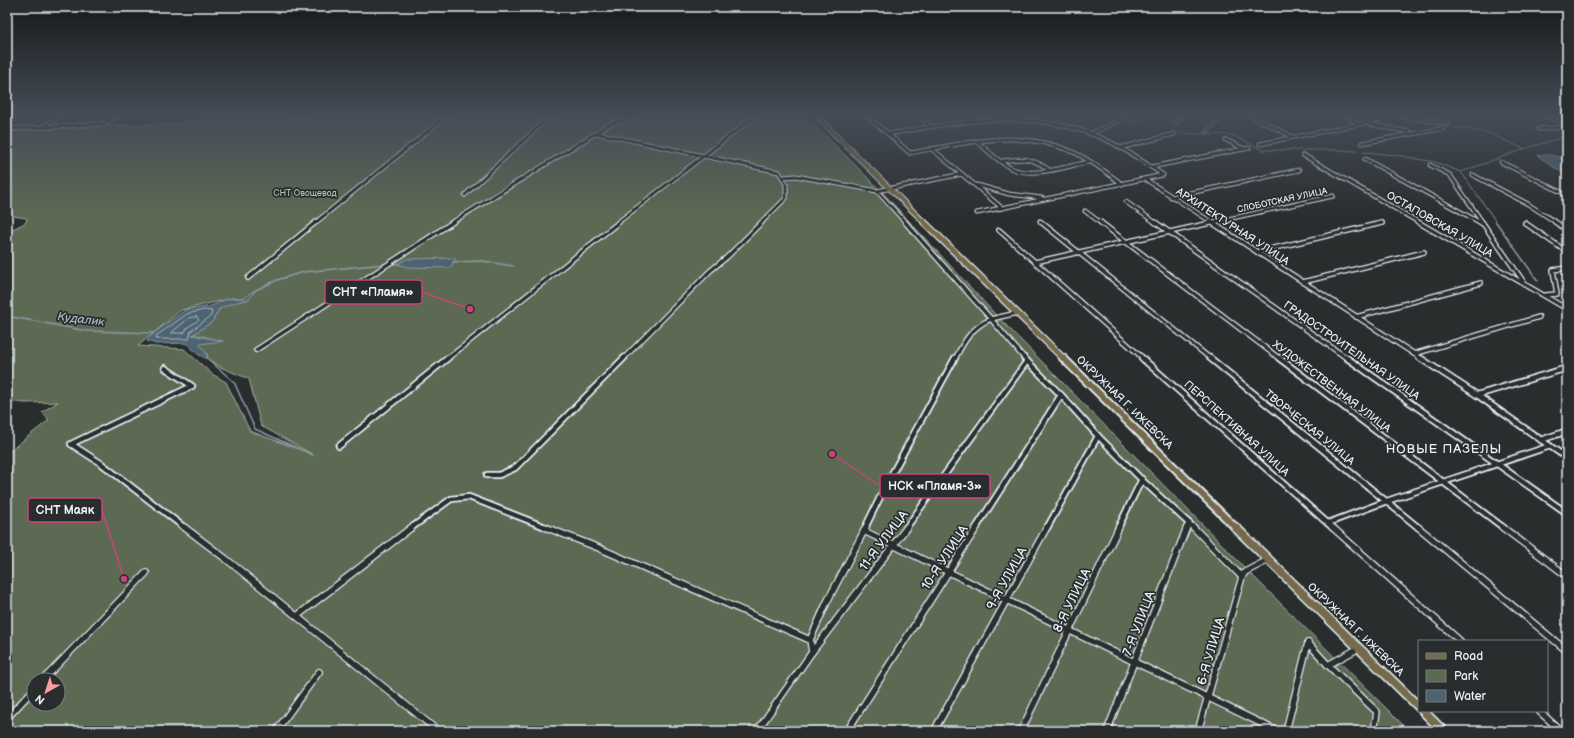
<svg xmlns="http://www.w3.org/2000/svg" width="1574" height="738" font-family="'Balsamiq Sans',sans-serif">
  <rect width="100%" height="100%" fill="#2a2d2e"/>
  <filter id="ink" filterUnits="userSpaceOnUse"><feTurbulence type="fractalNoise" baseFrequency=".025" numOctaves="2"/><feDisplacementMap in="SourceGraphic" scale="8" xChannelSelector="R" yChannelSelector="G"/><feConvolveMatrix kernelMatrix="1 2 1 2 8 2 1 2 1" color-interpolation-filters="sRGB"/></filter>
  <g filter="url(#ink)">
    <path fill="#5b6a53" stroke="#a2aea6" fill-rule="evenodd" d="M205,114h424l-14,5 -226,143 28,-15 198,-123 29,-10h160l81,81 110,119 258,262 156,155h-1402v-278l42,-33 -7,-8 16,-10 -33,1 -18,-2v-169l16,-8 4,-3 -1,-3 -19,-3v-83l111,-7 48,-1 26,-3zM255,290l-8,10 -13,2 -15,7 -7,13 -20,13h6l23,6 -19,2 -4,2 9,9 1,5 12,8 29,12 12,47 51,28 -62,-23 -24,-49 -14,-8 -28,-25 -46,-3 43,-36 52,-12h11zM34,680h24v24h-24z"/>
    <g fill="#4e6371" stroke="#8c9ca7">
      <polygon points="1538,155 1550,155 1565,158 1567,160 1567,174 1558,170 1538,156"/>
      <polygon points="456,258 450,268 408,267 398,264 407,259"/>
      <polygon points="256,290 249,299 230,304 219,309 212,322 192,335 223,341 199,344 205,351 208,359 199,355 186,343 156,344 147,341 154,333 185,310 211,306 227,299 244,298"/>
    </g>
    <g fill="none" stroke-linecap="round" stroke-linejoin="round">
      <g stroke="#aab8c2" stroke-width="1">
        <polygon points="205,310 212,311 211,316 191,331 189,339 156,339 156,336 187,314"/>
        <polygon points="197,317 199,320 188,327 184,333 171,333 189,318"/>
      </g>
      <g stroke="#8c9ca7" stroke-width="1">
        <polyline points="1375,117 1403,118"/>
        <polyline points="1408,119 1489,133 1524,149"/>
        <polyline points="1180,133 1232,135 1263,150 1344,150 1396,155 1435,162 1461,172"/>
        <polyline points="1497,223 1461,172 1524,149 1567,136"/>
      </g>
      <g stroke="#8c9ca7" stroke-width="1.5">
        <polyline points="1496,222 1538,281"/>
        <polyline points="453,262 483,261 513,266"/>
        <polyline points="394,264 398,264"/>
        <polyline points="256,290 277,280 303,272 385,264"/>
        <polyline points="7,316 87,331 154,333"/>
        <polyline points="208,359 234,382 255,429 313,455"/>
      </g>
      <g stroke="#e8f1f8" stroke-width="5">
        <g id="street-far3">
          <polyline points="640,114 608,125 596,133 779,172 786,184 786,198 761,223"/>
          <polyline points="915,114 931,127"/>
          <polyline points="966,114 973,120"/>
          <polyline points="1247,114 1293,137"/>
          <polyline points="1341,114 1360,124"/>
          <polyline points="1382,114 1449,123"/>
          <polyline points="1471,114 1475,115"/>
          <polyline points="1539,114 1567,123"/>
          <path d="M866,115l44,38c54,-10 110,-25 163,-1 18,8 34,21 49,32"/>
          <polyline points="297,118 302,114"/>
          <polyline points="7,120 21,114"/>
          <polyline points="1134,120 1141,114"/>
          <polyline points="1175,123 1184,114"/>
          <polyline points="1369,124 1409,132"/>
          <polyline points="1057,125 1066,114"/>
          <polyline points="43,126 67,114"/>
          <polyline points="7,129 102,124 122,114"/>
          <polyline points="1539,129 1567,127"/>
          <polyline points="1207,131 1225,114"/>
          <path d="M888,134c73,-13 148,-27 218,6 20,9 39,23 57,35l-186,38"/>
          <polyline points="1090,134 1125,118"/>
          <polyline points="1226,140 1244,149"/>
          <path d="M976,141c12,9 23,22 37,28 23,9 53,-3 76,-7"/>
          <polyline points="1362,143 1445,128"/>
          <polyline points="1260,144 1379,120"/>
          <polyline points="1120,148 1174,134"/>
          <polyline points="932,149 1002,208"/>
          <polyline points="1303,155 1420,223"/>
          <polyline points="1365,159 1481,223"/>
          <path d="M1002,161c20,-3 29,-4 46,8"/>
          <polyline points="1501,162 1567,195"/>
          <polyline points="1430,165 1450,175 1483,223"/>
          <polyline points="1151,167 1249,148"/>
          <polyline points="1473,175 1528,204 1557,223"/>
          <polyline points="784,177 796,176 877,191 962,174"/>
          <polyline points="1145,179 1213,223"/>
          <polyline points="977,185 1009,194 1042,198"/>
          <polyline points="877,191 906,223"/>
          <polyline points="465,195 552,114"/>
          <polyline points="1171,197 1299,170"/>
          <polyline points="1126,202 1156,223"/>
          <polyline points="1085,211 1101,223"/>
          <polyline points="1040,221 1043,223"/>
          <polyline points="315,223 449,114"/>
          <polyline points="451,223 596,133"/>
          <polyline points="617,223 758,114"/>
          <polyline points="1210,223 1333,196"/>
        </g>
      </g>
      <g stroke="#e8f1f8" stroke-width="6">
        <g id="street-far2">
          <polyline points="905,222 991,319 1017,313"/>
          <polyline points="1041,222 1211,359"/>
          <polyline points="1100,222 1280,359"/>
          <polyline points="1155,222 1348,359"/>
          <polyline points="1211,222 1422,359"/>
          <polyline points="1418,222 1567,309"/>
          <polyline points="1480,222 1483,224"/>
          <polyline points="1482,222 1523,281"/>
          <polyline points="1555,222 1567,230"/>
          <polyline points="1525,223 1567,252"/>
          <polyline points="999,230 1144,359"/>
          <polyline points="1257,252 1382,223"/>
          <polyline points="1035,262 1215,222"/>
          <polyline points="248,278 316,222"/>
          <polyline points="1303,282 1424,252"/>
          <polyline points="1546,295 1557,294 1553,270 1567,268"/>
          <polyline points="1356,317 1481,283"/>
          <polyline points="256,350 453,222"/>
          <polyline points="1414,354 1539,317"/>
          <polyline points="447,359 619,222"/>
          <polyline points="623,359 710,271 727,257 762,222"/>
          <path d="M955,359c9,-18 17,-32 36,-40l34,40"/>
        </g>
      </g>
      <g stroke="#e8f1f8" stroke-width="8">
        <g id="street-far1">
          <polyline points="1024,358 1061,395 1098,436 1145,483 1194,528"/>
          <polyline points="1142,358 1333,528"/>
          <polyline points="1210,358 1419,528"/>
          <polyline points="1279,358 1504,528"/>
          <polyline points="1347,358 1567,513"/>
          <polyline points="1420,358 1477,395 1567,458"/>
          <polyline points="165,368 192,386 71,444 102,464 185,528"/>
          <polyline points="1477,395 1567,368"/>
          <polyline points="1541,440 1567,431"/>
          <polyline points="339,446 448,358"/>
          <polyline points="487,475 499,475 515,468 624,358"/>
          <polyline points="1328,523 1387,501 1550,446"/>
          <polyline points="411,528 451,499 469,497 548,528"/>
          <polyline points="865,528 887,483 955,358"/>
          <polyline points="906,528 1027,361"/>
          <polyline points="976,528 1061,395"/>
          <polyline points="1047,528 1098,436"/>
          <polyline points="1118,528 1142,479"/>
          <polyline points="1187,528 1189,523"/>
        </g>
      </g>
      <g stroke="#e8f1f8" stroke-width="8">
        <g id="street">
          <polyline points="184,527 226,559 438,731"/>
          <polyline points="545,527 599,548 810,640"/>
          <polyline points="1193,527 1242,577"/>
          <polyline points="1332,527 1460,641"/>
          <polyline points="1418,527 1567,651"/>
          <polyline points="1502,527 1567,576"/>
          <polyline points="864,531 866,527"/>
          <polyline points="297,616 412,527"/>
          <polyline points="1308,643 1328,665 1359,648"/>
          <polyline points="812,652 810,640 827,602 864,531 1277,731"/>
          <polyline points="1328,665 1377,712 1374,731"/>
          <polyline points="43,680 146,573"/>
          <polyline points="1539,711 1561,731"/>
          <polyline points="7,718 34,689"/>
          <polyline points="276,731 319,672"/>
          <polyline points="757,731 812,652 907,527"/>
          <polyline points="847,731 977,527"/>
          <polyline points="934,731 1047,527"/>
          <polyline points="1021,731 1119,527"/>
          <polyline points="1107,731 1187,527"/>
          <polyline points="1198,731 1242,577 1245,572 1268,560"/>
          <polyline points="1286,731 1308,643"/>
        </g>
      </g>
      <g stroke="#e8f1f8" stroke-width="6">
        <polyline id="primary-far3" points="814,114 925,223"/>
      </g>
      <g stroke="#e8f1f8" stroke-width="8">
        <polyline id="primary-far2" points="924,222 1064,359"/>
      </g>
      <g stroke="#e8f1f8" stroke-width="10">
        <polyline id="primary-far1" points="1063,358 1236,528"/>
      </g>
      <g stroke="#e8f1f8" stroke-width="11">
        <g id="primary">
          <polyline points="1235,527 1419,707"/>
          <polyline points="1423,711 1443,731"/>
        </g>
      </g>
      <use href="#street-far3" stroke="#2a2d2e" stroke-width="3"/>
      <use href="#street-far2" stroke="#2a2d2e" stroke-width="3.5"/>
      <use href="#street-far1" stroke="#2a2d2e" stroke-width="4.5"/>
      <use href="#street" stroke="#2a2d2e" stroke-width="5.5"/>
      <use href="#primary-far3" stroke="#746b4b" stroke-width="4.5"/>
      <use href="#primary-far2" stroke="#746b4b" stroke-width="5.5"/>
      <use href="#primary-far1" stroke="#746b4b" stroke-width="6"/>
      <use href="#primary" stroke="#746b4b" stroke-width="8"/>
    </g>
  </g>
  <linearGradient id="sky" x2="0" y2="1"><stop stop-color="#171919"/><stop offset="0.53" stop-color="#444c57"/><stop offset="1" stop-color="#444c57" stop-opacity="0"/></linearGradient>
  <rect width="1574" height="217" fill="url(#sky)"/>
  <g text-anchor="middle" stroke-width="3.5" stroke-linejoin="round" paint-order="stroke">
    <g font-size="9" fill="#b0bbb6" stroke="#2a2d2e">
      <text x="305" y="196">СНТ Овощевод</text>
    </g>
    <g font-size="9" fill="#e8f1f8" stroke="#2a2d2e">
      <text transform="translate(1282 200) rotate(-12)" y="3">СЛОБОТСКАЯ УЛИЦА</text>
    </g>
    <g font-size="11" fill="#e8f1f8" stroke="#2a2d2e">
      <text transform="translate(1440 224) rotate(30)" y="4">ОСТАПОВСКАЯ УЛИЦА</text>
      <text transform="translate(1233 226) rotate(33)" y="4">АРХИТЕКТУРНАЯ УЛИЦА</text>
      <text transform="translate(1352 350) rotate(35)" y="4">ГРАДОСТРОИТЕЛЬНАЯ УЛИЦА</text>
      <text transform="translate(1332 386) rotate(37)" y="4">ХУДОЖЕСТВЕННАЯ УЛИЦА</text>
      <text transform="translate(1125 402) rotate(44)" y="4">ОКРУЖНАЯ Г. ИЖЕВСКА</text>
      <text transform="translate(1310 427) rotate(39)" y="4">ТВОРЧЕСКАЯ УЛИЦА</text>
      <text transform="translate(1237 428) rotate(42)" y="4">ПЕРСПЕКТИВНАЯ УЛИЦА</text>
      <text transform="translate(1356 629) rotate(44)" y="4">ОКРУЖНАЯ Г. ИЖЕВСКА</text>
    </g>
    <g font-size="12" font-style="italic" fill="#aab8c2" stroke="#2a2d2e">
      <text transform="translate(81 319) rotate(7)" y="4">Кудалик</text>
    </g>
    <g font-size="13" letter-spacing="1" fill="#e8f1f8" stroke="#2a2d2e">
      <text x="1444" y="453">НОВЫЕ ПАЗЕЛЫ</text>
    </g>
    <g font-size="13" fill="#e8f1f8" stroke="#2a2d2e">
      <text transform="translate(883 540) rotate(-53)" y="5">11-Я УЛИЦА</text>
      <text transform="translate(944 557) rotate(-57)" y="5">10-Я УЛИЦА</text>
      <text transform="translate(1006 578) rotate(-61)" y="5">9-Я УЛИЦА</text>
      <text transform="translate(1071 600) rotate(-64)" y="5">8-Я УЛИЦА</text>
      <text transform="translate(1138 623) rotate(-69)" y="5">7-Я УЛИЦА</text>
      <text transform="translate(1210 651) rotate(-74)" y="5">6-Я УЛИЦА</text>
    </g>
  </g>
  <path fill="none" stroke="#ca437a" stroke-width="1.5" d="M470 309L422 292M832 454L880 486M124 579L102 510"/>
  <g fill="#ca437a" stroke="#2a2d2e" stroke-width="1.5">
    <circle cx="470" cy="309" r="4"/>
    <circle cx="832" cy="454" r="4"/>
    <circle cx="124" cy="579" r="4"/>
  </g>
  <g fill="#2a2d2e" stroke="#ca437a" stroke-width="1.5">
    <rect x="325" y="280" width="97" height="24" rx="4"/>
    <rect x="880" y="474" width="110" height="24" rx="4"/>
    <rect x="28" y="498" width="74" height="24" rx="4"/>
  </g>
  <g font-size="12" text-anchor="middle" font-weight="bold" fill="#e8f1f8">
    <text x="373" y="296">СНТ «Пламя»</text>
    <text x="935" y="490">НСК «Пламя-3»</text>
    <text x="65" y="514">СНТ Маяк</text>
  </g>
  <rect width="1574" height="738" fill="none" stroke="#2a2d2e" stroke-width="24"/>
  <rect x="12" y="12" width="1550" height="714" fill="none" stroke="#e8f1f8" stroke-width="1.5" filter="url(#ink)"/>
  <rect x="1418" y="640" width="130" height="72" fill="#2a2d2e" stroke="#767b7f"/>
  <rect x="1426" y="653" width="20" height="6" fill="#746b4b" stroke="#767b7f"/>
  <text x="1454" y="660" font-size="12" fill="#e8f1f8">Road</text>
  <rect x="1426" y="670" width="20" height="12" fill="#5b6a53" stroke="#767b7f"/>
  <text x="1454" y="680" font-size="12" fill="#e8f1f8">Park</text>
  <rect x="1426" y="690" width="20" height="12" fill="#4e6371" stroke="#767b7f"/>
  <text x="1454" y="700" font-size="12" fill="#e8f1f8">Water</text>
  <g transform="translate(46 692) rotate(219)"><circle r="19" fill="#2a2d2e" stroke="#767b7f"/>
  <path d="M0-3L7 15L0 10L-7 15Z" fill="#ff9aa2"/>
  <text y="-6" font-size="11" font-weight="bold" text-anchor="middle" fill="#e8f1f8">N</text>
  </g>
</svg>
